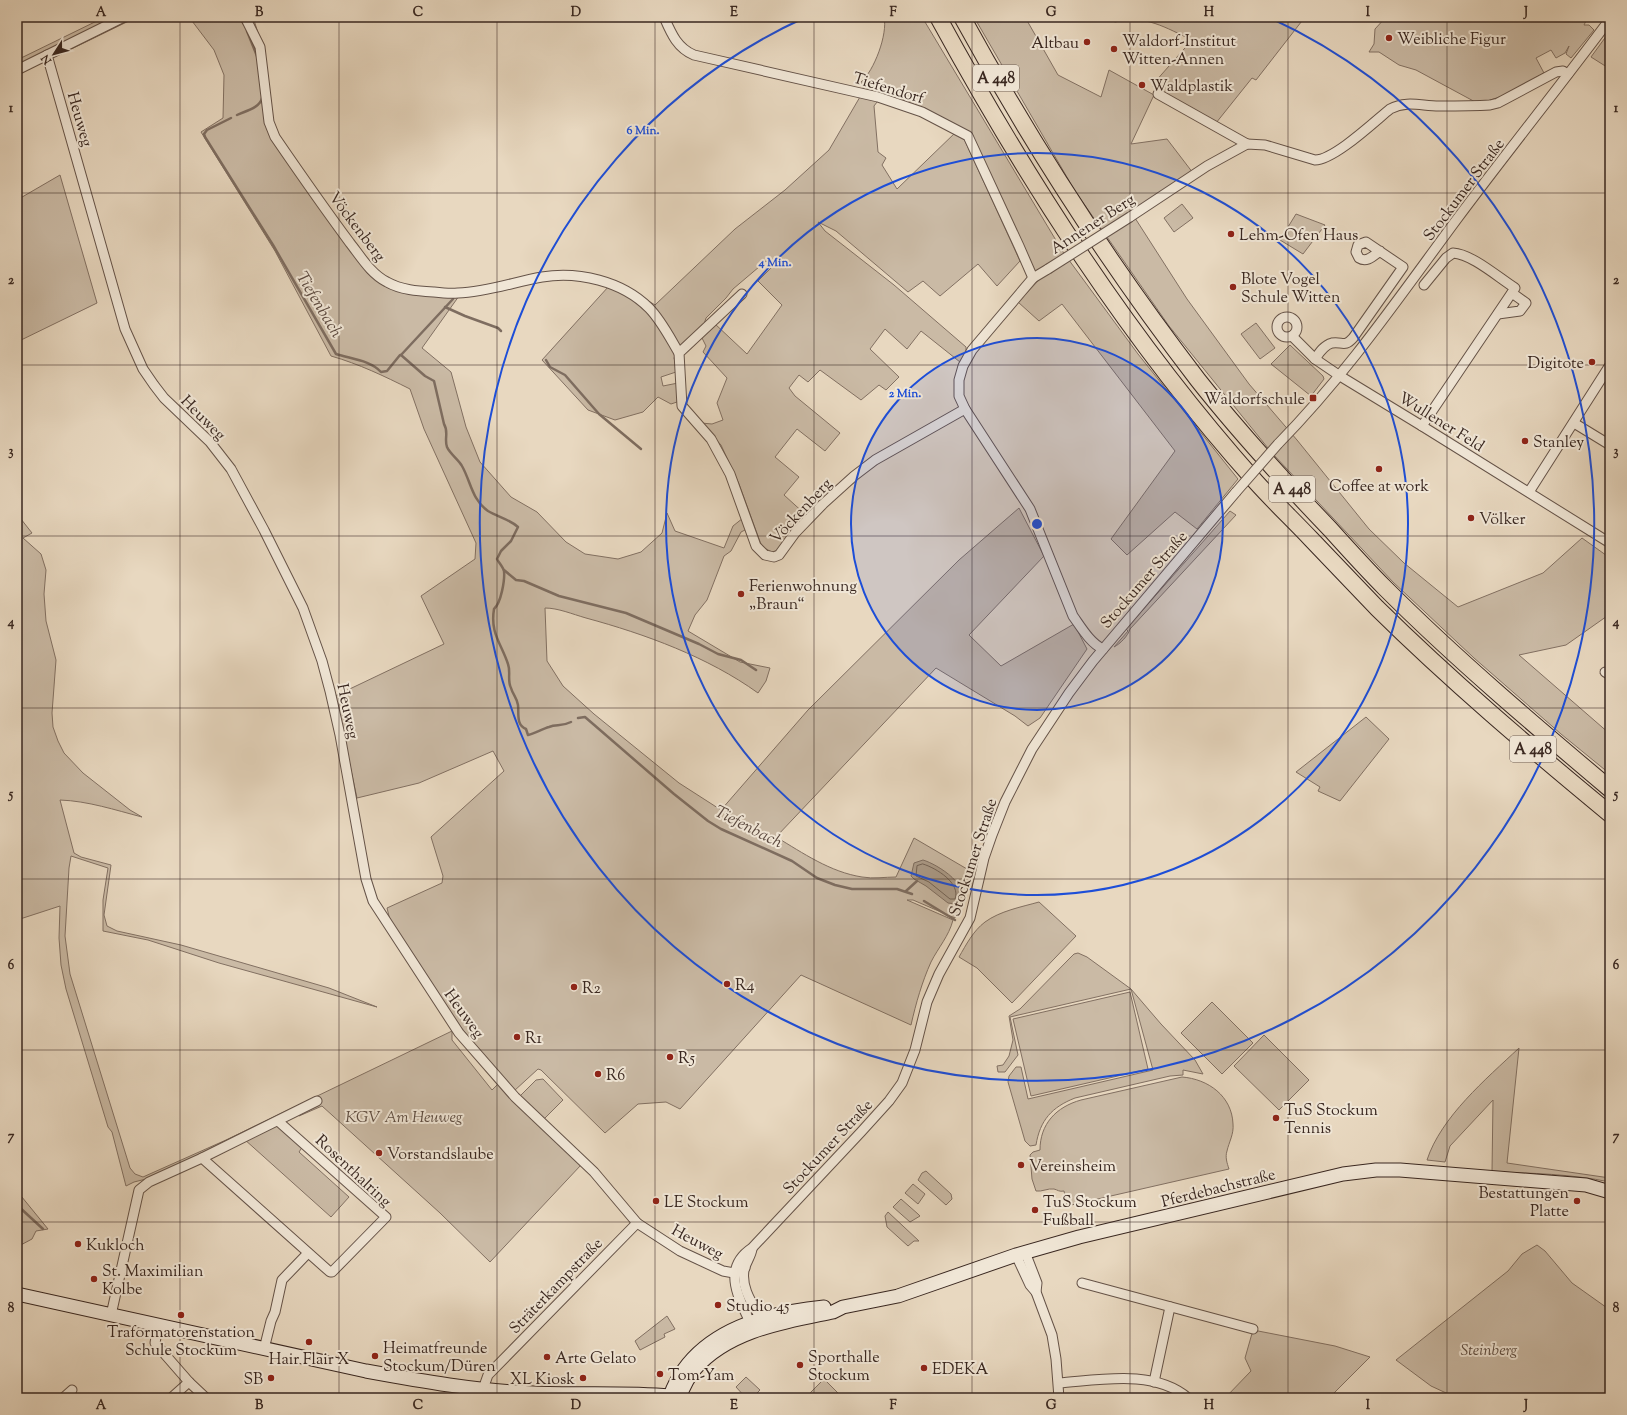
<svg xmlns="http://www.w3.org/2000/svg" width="1627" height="1415" font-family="'Sorts Mill Goudy',serif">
  <rect width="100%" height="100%" fill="#e8d8c0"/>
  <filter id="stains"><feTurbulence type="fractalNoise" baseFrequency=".005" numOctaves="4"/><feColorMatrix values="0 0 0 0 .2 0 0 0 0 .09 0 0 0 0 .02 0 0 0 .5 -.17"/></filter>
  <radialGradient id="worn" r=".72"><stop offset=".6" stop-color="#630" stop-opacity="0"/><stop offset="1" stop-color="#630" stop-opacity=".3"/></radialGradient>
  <g fill="#cabaa5" stroke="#827062">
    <polygon points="105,17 137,17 55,57 39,61 17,73 17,60"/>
    <path d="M189,17h64l11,35 5,49 7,32 94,132 -3,8 22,15 33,7 37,1 -37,52 29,24 15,55 14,35 31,35 26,15 29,30 19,12 33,5 23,-7 21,-19 5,-20 8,18 49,17 9,-22 10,-8 4,11 -6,3 -10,19 -7,5 -17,44 -12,15 -7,16 52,31 30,6 -4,13 -8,12c-50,-36 -113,-59 -172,-75 -14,-4 -28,-10 -41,-10l2,53 16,25 31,28 85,69 42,27 87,-100 151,-150 60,-52 25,48 -75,79 32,31 73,-42 13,25 -47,69 -12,8 -13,-10 -79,-48 -160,169c27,16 54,35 86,40 11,2 23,0 34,0l18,-39 53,31 -12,49 -42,-18h-6l46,20c-4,16 -15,28 -22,42 -9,20 -15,41 -20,63l-110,-50 -121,134 -14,-7 -28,2 -33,29 -64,-63 -3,-1 -24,22 -55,-66 -69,-105 -3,-12 55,-25 1,-7 -12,-39 73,-66 -11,-20 -74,32 -62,15 -22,-102 109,-52 -23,-48 54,-37 1,-16 -52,-114 -14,-40c-26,-13 -51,-25 -79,-33l-56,-105 -74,-119 22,-14 1,-43 -10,-25z"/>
    <path d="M884,17h38l141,235 75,102 100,125 -41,50 -22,-17 -48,43 -16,-16 64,-88 -113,-147 -23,17 -21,-19 21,-22 -72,-148 -84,-38 -9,12 4,46 8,6 -4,7 15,24 60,-58 8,10 55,120 -23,25 -19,-22 -38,32 -17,-15 -15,11 -72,-61 -18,-9 7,9 69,54 72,62v5l-6,10 -39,-31 -14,18 -22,-20 -15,20 29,28 -13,13 -7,-5 -18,15 -41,-30 -12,12 -9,-7 -10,13 6,8 45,37 -15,18 -28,-22 -22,28 24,20 -15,18 22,20 -28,35 -6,2 -10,-5 -23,-63 -18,-39 -20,-22 11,1 11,-4 -6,-17 10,-25 -24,-26 3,-6 -5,-10 13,-13 33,31 35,-49 -24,-24 14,-14 -6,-6 -33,28 -7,9 -20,20 -3,9 -24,21 -5,10 2,7v7l-15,5 2,9 15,-3 2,18 -9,3 -13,-7 -15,15 -28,8 -27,-10 -46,-50 67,-74 22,4 24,15 80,-76 50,-39 44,-40 35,-60 -3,-8c13,-11 27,-48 23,-65z"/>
    <polygon points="974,17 1025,17 1058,75 1101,97 1109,70 1154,95 1131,144 1167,139 1193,173 1135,218 1187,299 1249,384 1297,440 1369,529 1404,563 1458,607 1543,573 1582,538 1610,558 1610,614 1566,645 1519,655 1610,734 1610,774 1561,734 1474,658 1393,582 1272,453 1169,326 1075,191"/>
    <path d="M1107,17h198l-49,63 -4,-2 -36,45 -57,-31 -6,-5 1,-4 38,-43c-26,-12 -47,-26 -77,-18z"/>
    <polygon points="1386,17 1588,17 1584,25 1589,25 1594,30 1571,58 1566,54 1569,46 1565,53 1556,58 1551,50 1536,58 1544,73 1505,95 1479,104 1416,70 1399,65 1379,52 1369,52 1374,44 1375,29"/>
    <polygon points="1610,31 1610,69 1591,57"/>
    <polygon points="60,175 97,303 17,342 17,200"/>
    <polygon points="1182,204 1193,218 1174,232 1164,218"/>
    <polygon points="1296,214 1325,225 1303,254 1280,240"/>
    <polygon points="1256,323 1275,348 1260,359 1241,334"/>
    <polygon points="1290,345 1323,376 1324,379 1311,396 1271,364"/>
    <path d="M1230,511l6,4 -106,114c-2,7 -10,15 -16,18l14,-16 -2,-2z"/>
    <path d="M17,514l15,19 -9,5 18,16 5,16 -2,24 2,27 10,39 -4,53 1,14 5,14 6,12 19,20 47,37 12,7c-27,-7 -54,-16 -82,-17l14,53 7,4 30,8 -7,50 3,11 10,5 64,14 148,43 48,19 -158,-44 -71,-23 -45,-9v-31l5,-32 -37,-12 -2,12 -4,68 5,38 60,194 5,6 8,3 83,-37 226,-109v9l40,50 6,-6 83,81 -91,97 -50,-49 -118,-107 -23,10 -4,-6 -149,69 -12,3 -8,4 -14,-54 -4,-5 -42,-138 -5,-24 -2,-27 1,-32 -43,14z"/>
    <polygon points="1366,717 1389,739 1340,801 1318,791 1320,787 1296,772"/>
    <path d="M1039,902l37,34 -64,67 -35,-35 -18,-11c7,-12 14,-26 26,-35 15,-11 36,-15 54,-20z"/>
    <path d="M1078,953l9,4 44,32 30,35 34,36 8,14 -20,-4v5l-13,1 -95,22c-23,9 -35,22 -39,47l-6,1 -5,-5 -17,-59 1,-6 7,-9h5l7,32 125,-29 -22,-81 -121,28 8,38 -13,17h-7l-1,-6 6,-1 6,-9 4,-16 -4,-24 11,-7 48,-49 6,-6z"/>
    <polygon points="1130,992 1148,1069 1031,1096 1013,1019"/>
    <polygon points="1212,1002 1253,1043 1222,1074 1181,1033"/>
    <polygon points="1264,1035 1309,1080 1279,1110 1234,1066"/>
    <path d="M1519,1048l-12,115 103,15v4c-39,-8 -78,-9 -118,-10l1,-72 -43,46 -5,16 -18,-2c14,-43 59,-81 92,-112z"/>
    <path d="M1182,1077c26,2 50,19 51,47 1,10 -4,18 -6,27 -2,6 0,12 2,18l-162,37 -3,-15c-5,1 -6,-1 -10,-2 -6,-1 -12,3 -18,2l-4,-12 -2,-24 3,-3 7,-2c0,-26 16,-43 41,-50z"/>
    <polygon points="543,1079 563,1100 544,1119 520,1096 536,1080"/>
    <polygon points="278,1125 303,1146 299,1152 349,1197 331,1217 244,1139"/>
    <polygon points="926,1171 951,1194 952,1199 946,1205 918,1180 922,1173"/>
    <polygon points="913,1184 925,1194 918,1204 905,1193"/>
    <polygon points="17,1191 48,1229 36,1231 32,1239 17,1247"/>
    <polygon points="901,1199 918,1214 920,1216 910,1222 893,1207"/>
    <polygon points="888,1212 919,1241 914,1241 908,1246 887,1227 885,1216"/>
    <polygon points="1537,1245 1545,1251 1572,1283 1610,1310 1610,1398 1457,1398 1431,1386 1396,1360 1508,1271 1522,1254"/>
    <polygon points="667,1316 675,1329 664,1334 665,1337 640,1350 635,1341"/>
    <polygon points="1253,1330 1335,1346 1370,1357 1329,1398 1225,1398 1251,1371 1245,1358"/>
    <polygon points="746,1377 760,1390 752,1398 746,1398 736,1387"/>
    <polygon points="824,1379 843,1398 810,1398 807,1396"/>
  </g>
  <path fill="#ac9c8a" stroke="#7e6d60" d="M923,860c14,4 53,28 33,44l-8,-1 -22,-17 -12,-7 -3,-3 3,-13z"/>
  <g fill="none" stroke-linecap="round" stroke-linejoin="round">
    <path stroke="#726255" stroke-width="1" d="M923,864c13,4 38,19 32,35h-5l-21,-17 -13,-6 1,-10z"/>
    <g stroke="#7e6d60" stroke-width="2.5">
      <polyline points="239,17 244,24"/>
      <polyline points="126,20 132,17"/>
      <polyline points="247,31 257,56"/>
      <path d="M237,115c8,-4 23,-7 25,-17"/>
      <path d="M231,118l-24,12 -3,4 1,3 68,108 63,109c15,5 34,6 45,18l6,-1 13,-16h1l24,21 9,5 10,43c5,8 0,15 3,23 3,7 12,13 15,19 9,16 10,34 26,45 10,6 21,8 30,16l-7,14 -10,10 -4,8c2,4 6,8 7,12 1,9 -3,32 -10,38 -4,24 7,34 14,55 3,8 -1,16 3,24 2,7 6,10 7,17 1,9 -2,20 8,24l2,6c8,-2 14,-6 21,-8 8,-3 12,0 22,-5"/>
      <polyline points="445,307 465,316 498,328 501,331"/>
      <polyline points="401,355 453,299"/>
      <polyline points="546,360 550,367 565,375 599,414 641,449"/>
      <polyline points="504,570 516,580 524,581 559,596 626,613 699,644 718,654 741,660 756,670"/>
      <polyline points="578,718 585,717 674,794 708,821 721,829 792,861 817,878 835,885 852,889 897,889 912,894"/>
      <polyline points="906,891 917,881"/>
      <polyline points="924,901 955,920"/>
      <polyline points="17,1205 43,1229"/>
    </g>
    <g stroke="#655348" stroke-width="11">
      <g id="minor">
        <path d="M245,17l15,30 9,75 6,15c24,35 49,71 75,106 11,14 21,31 37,39 14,8 31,9 47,10 8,1 16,2 24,1 29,-1 56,-11 84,-16 36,-6 80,4 107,31 12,12 21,30 30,45"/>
        <path d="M664,17c7,16 13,31 30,38l184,42 44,15 46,24 51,110 14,32"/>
        <polyline points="47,55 125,329 143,369 154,385 164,398 210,442 231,469 264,530 303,608 322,661 330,691 340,735 366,879 373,901 459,1033 515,1097 594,1172 637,1223 680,1251 723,1271 734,1273 745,1268"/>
        <polyline points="17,70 124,17"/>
        <polyline points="1158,94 1247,144"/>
        <path d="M1130,217l77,-51 40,-22 18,1 50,15c19,0 59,-38 75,-51 17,-9 31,-3 49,-3 17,0 34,0 51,-1l8,-2 58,-31 7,-1 5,3"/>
        <path d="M1048,269l-15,9 -61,72 -9,16 -4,14v16l6,13 65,100 43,107c8,11 17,27 30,33"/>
        <polyline points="742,294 679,353 682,406 711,439 730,474 756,546 765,555 774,557 779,555 795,533 823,504 854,476 875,460 965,409"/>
        <polyline points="1498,314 1520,311 1526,303 1512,293"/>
        <circle cx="1287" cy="327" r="10"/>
        <polyline points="1292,336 1315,359 1340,376 1422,426 1610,543"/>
        <path d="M1315,359c4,-6 9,-14 17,-16 10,-2 12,5 21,-5l50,-71 -37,-25 -8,3 -2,7 3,6c8,5 14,-2 21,-7"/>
        <polyline points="1574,423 1610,445"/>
        <path d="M1422,426l93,-138c-16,-10 -43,-34 -62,-35l-7,5 -22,27"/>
        <path d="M1278,444c68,-69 122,-148 179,-225 50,-67 103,-133 153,-200"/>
        <polyline points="1529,492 1610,365"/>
        <polyline points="1605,672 1610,675"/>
        <polyline points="202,1158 330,1272 332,1272 386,1217 278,1121"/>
        <path d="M752,1249c-1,7 -6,13 -8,21 -3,18 8,33 17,49"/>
        <polyline points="1025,1252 1037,1283 1036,1292 1052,1335 1056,1359 1059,1398"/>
        <polyline points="1016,1255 1030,1285 1036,1292"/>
        <polyline points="1082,1283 1253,1329"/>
        <polyline points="111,1315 139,1190 149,1182 202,1158 317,1101"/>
        <path d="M750,1322c-12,-25 -28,-54 2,-74l109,-116 28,-31 13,-18 13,-33 12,-48 12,-28 31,-56 14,-60 8,-23 13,-33 27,-53 37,-56 24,-32 143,-169"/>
        <polyline points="158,1326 155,1343 189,1382 206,1398"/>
        <polyline points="264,1349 271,1321 275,1312 282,1280 308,1253"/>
        <polyline points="1154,1382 1170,1307"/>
        <path d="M1059,1383c41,-3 95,-14 129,15"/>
        <polyline points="483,1389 488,1375 637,1223"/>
        <polyline points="63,1398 72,1390"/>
        <polyline points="171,1398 189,1382"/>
      </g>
    </g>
    <g stroke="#392720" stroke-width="15">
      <g id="secondary">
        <path d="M17,1294l349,77c55,10 111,20 167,22 46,2 92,-1 137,3l6,2"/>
        <path d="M670,1396c23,-64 93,-83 154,-89"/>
        <path d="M679,1398c4,-10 9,-21 16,-29 34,-39 90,-47 138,-57l10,-5 55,-11 118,-41 63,-18 264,-63 33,-4h24l186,15 24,7"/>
      </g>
    </g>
    <g stroke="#392720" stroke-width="18">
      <g id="motorway">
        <path d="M938,17c90,165 192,324 318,465 18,20 37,38 55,57 22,23 44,46 66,69 74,73 153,140 233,206"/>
        <path d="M962,17c70,128 147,247 236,363 41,52 86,101 132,149 18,20 36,40 55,59 71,71 148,136 225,201"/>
      </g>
    </g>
    <use href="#minor" stroke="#f0e6d6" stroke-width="9"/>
    <use href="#secondary" stroke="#f0e6d6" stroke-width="13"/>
    <use href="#motorway" stroke="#e8d8c0" stroke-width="16"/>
    <g stroke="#655348" stroke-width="11" stroke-linecap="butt">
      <g id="minor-bridge">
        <polyline points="1048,269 1130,217"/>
        <polyline points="1236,492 1278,444"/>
      </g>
    </g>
    <use href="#minor-bridge" stroke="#f0e6d6" stroke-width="9"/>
  </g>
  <path fill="none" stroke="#392720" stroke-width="1" stroke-opacity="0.55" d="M180,17v1381M339,17v1381M497,17v1381M655,17v1381M814,17v1381M972,17v1381M1130,17v1381M1288,17v1381M1447,17v1381M17,193h1593M17,365h1593M17,536h1593M17,708h1593M17,879h1593M17,1050h1593M17,1222h1593"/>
  <circle cx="1037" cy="524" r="186" fill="#1d4ed8" fill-opacity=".12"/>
  <g fill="none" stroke="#1d4ed8" stroke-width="2">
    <circle cx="1037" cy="524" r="186"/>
    <circle cx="1037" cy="524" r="371"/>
    <path d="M1268 17A557 557 0 1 1 806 17"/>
  </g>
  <g fill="#8f2418" stroke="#f0e6d6" stroke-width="1.5">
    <circle cx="1389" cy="38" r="4"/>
    <circle cx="1087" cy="42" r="4"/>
    <circle cx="1114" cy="49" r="4"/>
    <circle cx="1142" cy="85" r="4"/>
    <circle cx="1231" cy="234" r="4"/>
    <circle cx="1233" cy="287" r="4"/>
    <circle cx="1592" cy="362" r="4"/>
    <rect x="1309" y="394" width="8" height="8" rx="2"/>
    <circle cx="1525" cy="441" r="4"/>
    <circle cx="1379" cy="469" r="4"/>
    <circle cx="1471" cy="518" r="4"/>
    <circle cx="741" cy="594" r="4"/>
    <circle cx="727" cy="984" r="4"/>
    <circle cx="574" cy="987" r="4"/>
    <circle cx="517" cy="1037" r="4"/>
    <circle cx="670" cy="1057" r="4"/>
    <circle cx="598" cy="1074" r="4"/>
    <circle cx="1276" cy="1118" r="4"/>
    <circle cx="379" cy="1153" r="4"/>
    <circle cx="1021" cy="1165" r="4"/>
    <circle cx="656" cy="1201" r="4"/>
    <circle cx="1577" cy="1201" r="4"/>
    <circle cx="1035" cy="1210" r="4"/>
    <circle cx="78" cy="1244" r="4"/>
    <circle cx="94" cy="1279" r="4"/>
    <circle cx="718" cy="1305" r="4"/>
    <circle cx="181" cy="1315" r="4"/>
    <circle cx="309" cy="1342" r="4"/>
    <circle cx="375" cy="1356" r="4"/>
    <circle cx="547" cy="1357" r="4"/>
    <circle cx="800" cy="1365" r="4"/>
    <circle cx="924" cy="1368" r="4"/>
    <circle cx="660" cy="1374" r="4"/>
    <circle cx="271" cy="1378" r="4"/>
    <circle cx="583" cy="1378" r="4"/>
  </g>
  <g text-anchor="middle" stroke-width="4" stroke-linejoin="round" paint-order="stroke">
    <g fill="#f0e6d6" stroke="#706057" stroke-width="1">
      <rect x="973" y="65" width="46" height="26" rx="3"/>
      <rect x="1269" y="476" width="46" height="26" rx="3"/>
      <rect x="1510" y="736" width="46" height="26" rx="3"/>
    </g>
    <g font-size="15" font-weight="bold" fill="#392720">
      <text x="996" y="83">A 448</text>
      <text x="1292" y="494">A 448</text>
      <text x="1533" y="754">A 448</text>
    </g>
    <g font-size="16" fill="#392720" stroke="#f0e6d6" text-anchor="start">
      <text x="1397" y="44">Weibliche Figur</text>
      <text x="1122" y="46">Waldorf-Institut<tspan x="1122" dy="18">Witten-Annen</tspan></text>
      <text x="1079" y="48" text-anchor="end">Altbau</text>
      <text x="1150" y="91">Waldplastik</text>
      <text x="1239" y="240">Lehm-Ofen Haus</text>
      <text x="1241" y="284">Blote Vogel<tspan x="1241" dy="18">Schule Witten</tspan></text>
      <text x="1584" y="368" text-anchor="end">Digitote</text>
      <text x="1305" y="404" text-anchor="end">Waldorfschule</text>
      <text x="1533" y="447">Stanley</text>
      <text x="1379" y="491" text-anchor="middle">Coffee at work</text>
      <text x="1479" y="524">Völker</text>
      <text x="749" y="591">Ferienwohnung<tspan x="749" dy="18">„Braun“</tspan></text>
      <text x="735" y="990">R4</text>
      <text x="582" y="993">R2</text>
      <text x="525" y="1043">R1</text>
      <text x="678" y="1063">R5</text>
      <text x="606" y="1080">R6</text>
      <text x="1284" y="1115">TuS Stockum<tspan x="1284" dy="18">Tennis</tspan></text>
      <text x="387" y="1159">Vorstandslaube</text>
      <text x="1029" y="1171">Vereinsheim</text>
      <text x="1569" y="1198" text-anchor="end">Bestattungen<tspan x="1569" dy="18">Platte</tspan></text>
      <text x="664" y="1207">LE Stockum</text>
      <text x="1043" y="1207">TuS Stockum<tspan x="1043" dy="18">Fußball</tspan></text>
      <text x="86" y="1250">Kukloch</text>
      <text x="102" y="1276">St. Maximilian<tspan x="102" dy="18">Kolbe</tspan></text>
      <text x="726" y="1311">Studio 45</text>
      <text x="181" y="1337" text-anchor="middle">Traformatorenstation<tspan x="181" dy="18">Schule Stockum</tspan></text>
      <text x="383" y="1353">Heimatfreunde<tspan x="383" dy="18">Stockum/Düren</tspan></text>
      <text x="808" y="1362">Sporthalle<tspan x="808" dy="18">Stockum</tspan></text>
      <text x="555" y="1363">Arte Gelato</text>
      <text x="309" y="1364" text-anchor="middle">Hair Flair X</text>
      <text x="932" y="1374">EDEKA</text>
      <text x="668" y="1380">Tom-Yam</text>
      <text x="263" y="1384" text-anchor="end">SB</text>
      <text x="575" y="1384" text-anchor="end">XL Kiosk</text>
    </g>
    <g font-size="16" fill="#392720" stroke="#f0e6d6">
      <text transform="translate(889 87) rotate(17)" y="6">Tiefendorf</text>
      <text transform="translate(81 119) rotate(74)" y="6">Heuweg</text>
      <text transform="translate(1463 189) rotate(-53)" y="6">Stockumer Straße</text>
      <text transform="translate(1092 223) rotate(-33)" y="6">Annener Berg</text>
      <text transform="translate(358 226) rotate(53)" y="6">Vöckenberg</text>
      <text transform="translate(204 417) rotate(45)" y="6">Heuweg</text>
      <text transform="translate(1442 421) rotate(32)" y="6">Wullener Feld</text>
      <text transform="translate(800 510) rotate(-47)" y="6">Vöckenberg</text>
      <text transform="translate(1143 579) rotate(-49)" y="6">Stockumer Straße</text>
      <text transform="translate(349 711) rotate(78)" y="6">Heuweg</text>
      <text transform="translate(972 857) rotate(-72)" y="6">Stockumer Straße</text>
      <text transform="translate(465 1013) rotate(54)" y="6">Heuweg</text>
      <text transform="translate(827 1146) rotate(-47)" y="6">Stockumer Straße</text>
      <text transform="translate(354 1170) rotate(43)" y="6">Rosenthalring</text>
      <text transform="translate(1218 1187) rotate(-14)" y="6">Pferdebachstraße</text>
      <text transform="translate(698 1241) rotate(28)" y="6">Heuweg</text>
      <text transform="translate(555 1285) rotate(-46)" y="6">Sträterkampstraße</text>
    </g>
    <g font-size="16" font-style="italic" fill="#5d4c41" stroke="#f0e6d6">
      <text x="404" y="1122">KGV Am Heuweg</text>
      <text x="1489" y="1355">Steinberg</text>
    </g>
    <g font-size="17" font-style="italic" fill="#5c4a40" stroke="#f0e6d6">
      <text transform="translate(320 304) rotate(59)" y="6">Tiefenbach</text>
      <text transform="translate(749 826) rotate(27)" y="6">Tiefenbach</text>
    </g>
  </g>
  <circle cx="1037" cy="524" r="6" fill="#1d4ed8" stroke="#f0e6d6" stroke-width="2"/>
  <g font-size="12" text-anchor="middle" font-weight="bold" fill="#1d4ed8" stroke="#f0e6d6" stroke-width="4" stroke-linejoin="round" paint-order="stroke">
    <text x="643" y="134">6 Min.</text>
    <text x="775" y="266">4 Min.</text>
    <text x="905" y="397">2 Min.</text>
  </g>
  <rect width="1627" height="1415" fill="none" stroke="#e8d8c0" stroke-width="44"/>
  <g transform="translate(54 54) rotate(234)" stroke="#f0e6d6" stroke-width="3" paint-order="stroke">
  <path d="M0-3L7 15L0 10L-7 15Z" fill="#392720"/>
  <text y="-6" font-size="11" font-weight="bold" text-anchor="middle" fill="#392720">N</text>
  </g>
  <rect x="22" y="22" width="1583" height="1371" fill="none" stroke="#392720" stroke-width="1.5"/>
  <g font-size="13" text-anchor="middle" font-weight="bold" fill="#392720">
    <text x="101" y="16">A</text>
    <text x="259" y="16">B</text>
    <text x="418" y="16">C</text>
    <text x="576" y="16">D</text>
    <text x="734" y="16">E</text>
    <text x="893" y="16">F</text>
    <text x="1051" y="16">G</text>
    <text x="1209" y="16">H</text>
    <text x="1368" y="16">I</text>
    <text x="1526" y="16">J</text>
    <text x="11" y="112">1</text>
    <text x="1616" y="112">1</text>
    <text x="11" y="284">2</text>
    <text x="1616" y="284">2</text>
    <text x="11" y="455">3</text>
    <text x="1616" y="455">3</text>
    <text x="11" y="626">4</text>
    <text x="1616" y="626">4</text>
    <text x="11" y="798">5</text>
    <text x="1616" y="798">5</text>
    <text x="11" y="969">6</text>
    <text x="1616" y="969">6</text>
    <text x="11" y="1140">7</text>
    <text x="1616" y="1140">7</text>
    <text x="11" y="1312">8</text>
    <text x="1616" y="1312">8</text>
    <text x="101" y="1409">A</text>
    <text x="259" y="1409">B</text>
    <text x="418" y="1409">C</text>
    <text x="576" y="1409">D</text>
    <text x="734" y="1409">E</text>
    <text x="893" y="1409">F</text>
    <text x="1051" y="1409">G</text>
    <text x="1209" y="1409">H</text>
    <text x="1368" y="1409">I</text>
    <text x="1526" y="1409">J</text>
  </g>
  <rect width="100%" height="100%" filter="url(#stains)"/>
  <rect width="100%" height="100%" fill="url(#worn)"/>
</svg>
